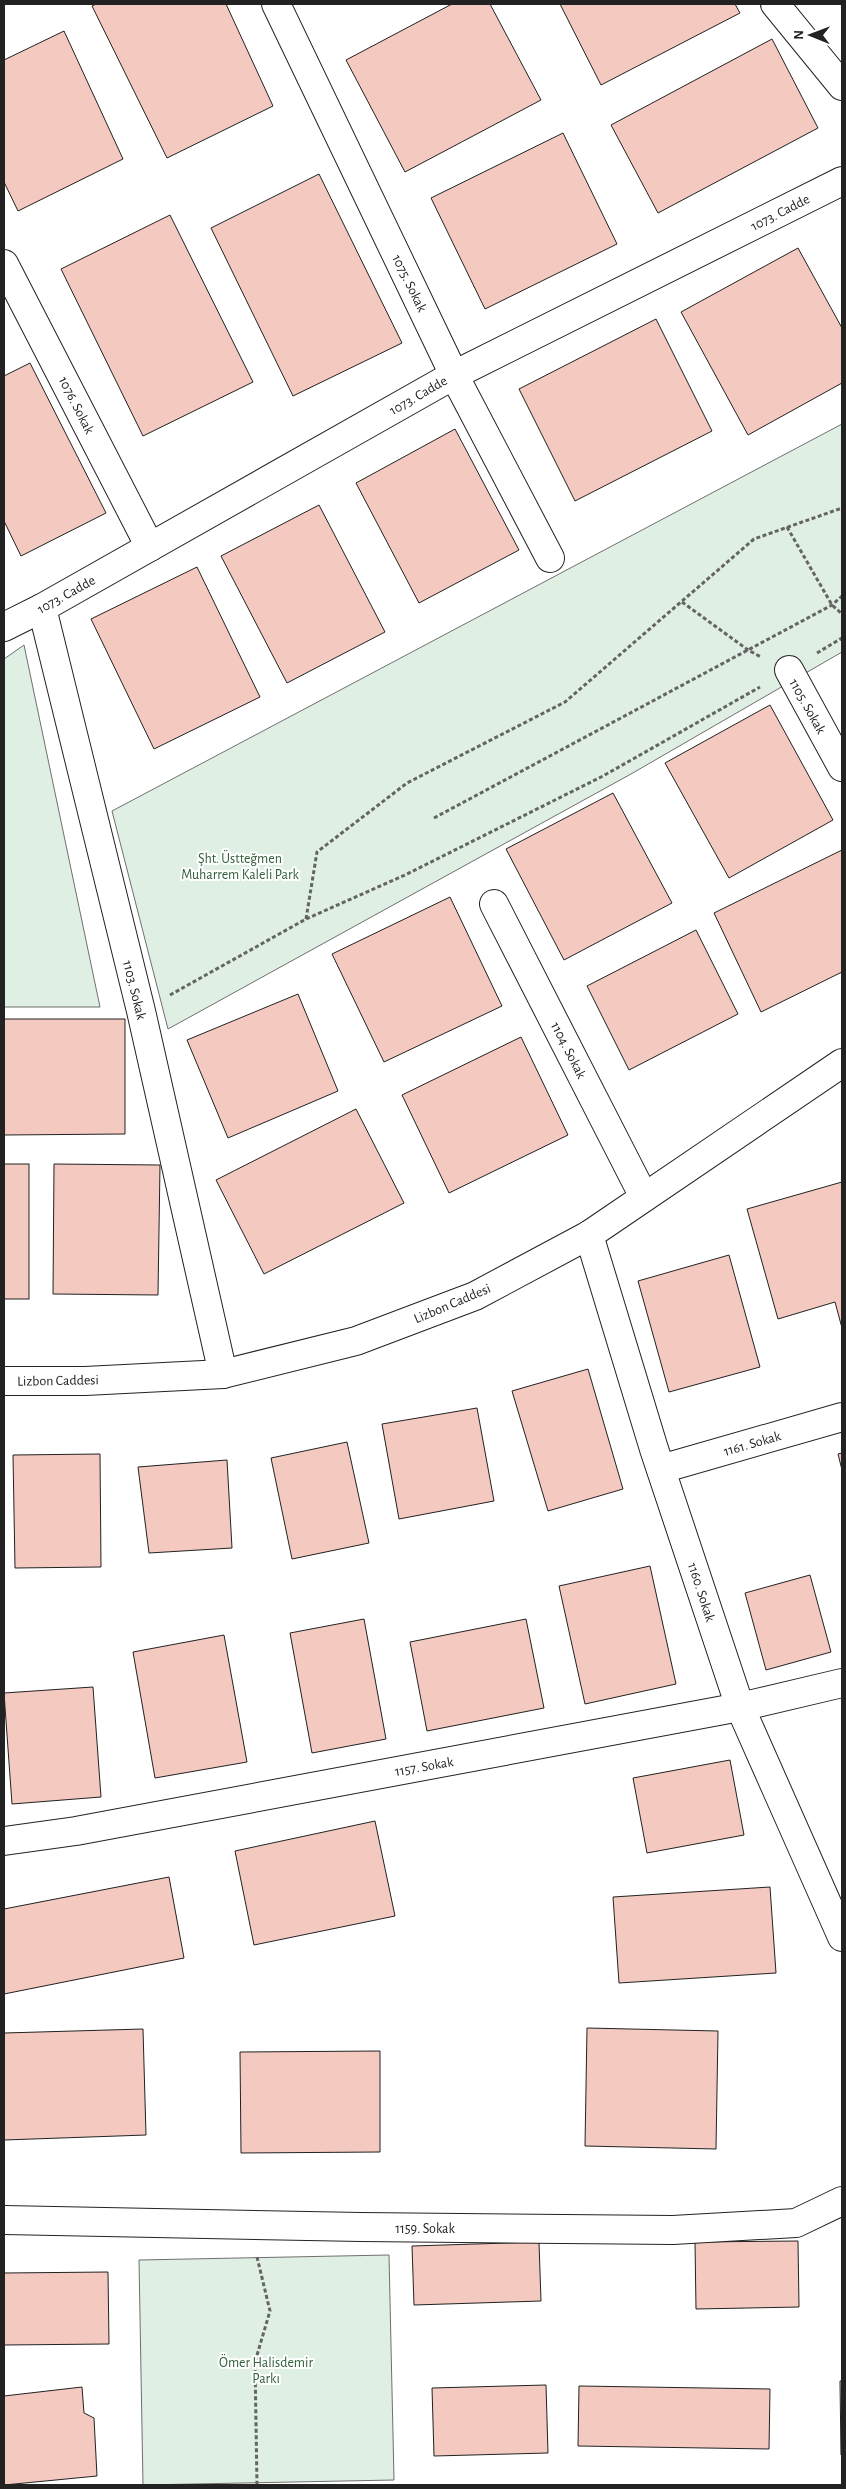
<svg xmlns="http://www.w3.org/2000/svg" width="846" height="2489" font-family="'Alegreya Sans',sans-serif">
  <rect width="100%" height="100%" fill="#fff"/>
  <g fill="#e0efe3" stroke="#6f6f6f">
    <polygon points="842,424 842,652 631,774 168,1029 112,811"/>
    <polygon points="24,645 100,1007 4,1007 4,659"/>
    <polygon points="389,2255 394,2480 143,2485 139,2260"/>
  </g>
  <g fill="#f3c9c0" stroke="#222">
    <polygon points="96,4 226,4 273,106 167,158 92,6"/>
    <polygon points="452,4 490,4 541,100 405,172 346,60"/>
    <polygon points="560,4 735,4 740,13 601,85"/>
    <polygon points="64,31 123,159 18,211 4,182 4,60"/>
    <polygon points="772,39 818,128 658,213 611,125"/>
    <polygon points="563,133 617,244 485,309 431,198"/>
    <polygon points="319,174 402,343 293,396 211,228"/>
    <polygon points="170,215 253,382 143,436 61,269"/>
    <polygon points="798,248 842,328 842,383 748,435 681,312"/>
    <polygon points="656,319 712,431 575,501 519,389"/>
    <polygon points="30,363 106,513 21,556 4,521 4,376"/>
    <polygon points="455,429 519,550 419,603 356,483"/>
    <polygon points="319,505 385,632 287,683 221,556"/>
    <polygon points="197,567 260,697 154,749 91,619"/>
    <polygon points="770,705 833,820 729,878 665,763"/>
    <polygon points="613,793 672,903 564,960 506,849"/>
    <polygon points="842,850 842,972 761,1012 714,913"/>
    <polygon points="450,897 502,1006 384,1062 332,954"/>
    <polygon points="696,930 738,1014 629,1070 587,986"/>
    <polygon points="298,994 338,1091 228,1138 187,1040"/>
    <polygon points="4,1019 125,1019 125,1134 4,1135"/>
    <polygon points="521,1037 568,1135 449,1193 402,1095"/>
    <polygon points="356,1109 404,1203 264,1274 216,1180"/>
    <rect x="4" y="1164" width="25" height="135"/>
    <polygon points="54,1164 160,1165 158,1295 53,1294"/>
    <polygon points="842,1182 842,1328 835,1302 778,1319 747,1209"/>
    <polygon points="729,1255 760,1367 669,1392 638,1281"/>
    <polygon points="588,1369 623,1489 548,1511 512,1391"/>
    <polygon points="477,1408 494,1501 399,1519 382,1424"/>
    <polygon points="347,1442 369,1543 292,1559 271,1458"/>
    <polygon points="842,1453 842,1470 838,1454"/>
    <polygon points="100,1454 101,1567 15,1568 13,1455"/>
    <polygon points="227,1460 232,1548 149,1553 138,1467"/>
    <polygon points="650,1566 676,1684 585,1704 559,1586"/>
    <polygon points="810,1575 831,1652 766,1670 745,1593"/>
    <polygon points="364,1619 386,1739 312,1753 290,1633"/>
    <polygon points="526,1619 544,1708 427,1731 410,1642"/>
    <polygon points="224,1635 247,1762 155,1778 133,1652"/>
    <polygon points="93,1687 101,1797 12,1804 4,1693"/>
    <polygon points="730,1760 744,1835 647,1853 633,1778"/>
    <polygon points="375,1821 395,1916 254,1945 235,1851"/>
    <polygon points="169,1877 184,1958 4,1994 4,1909"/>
    <polygon points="770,1887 776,1973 619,1983 613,1897"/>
    <polygon points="587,2028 718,2031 716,2149 585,2146"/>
    <polygon points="143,2029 146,2135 4,2140 4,2033"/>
    <polygon points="380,2051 380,2152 241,2153 240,2052"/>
    <polygon points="798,2241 799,2307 696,2309 695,2242"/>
    <polygon points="539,2242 541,2301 414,2305 412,2246"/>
    <polygon points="108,2272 109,2344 4,2345 4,2273"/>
    <polygon points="840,2381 842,2381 842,2455 841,2455"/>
    <polygon points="546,2385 548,2453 434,2456 432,2388"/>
    <polygon points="579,2386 770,2389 769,2449 578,2446"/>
    <polygon points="82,2387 84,2413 94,2418 97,2476 4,2485 4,2396"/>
  </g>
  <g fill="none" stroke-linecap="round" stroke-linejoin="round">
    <g stroke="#222" stroke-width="30">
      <g id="minor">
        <polyline points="276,4 454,375 550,558"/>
        <polyline points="775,4 842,86"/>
        <polyline points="4,264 150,547"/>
        <polyline points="42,608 141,1011 223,1374"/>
        <polyline points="4,627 42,608 454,375 842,181"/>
        <polyline points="789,670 842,767"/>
        <polyline points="494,904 644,1197"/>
        <polyline points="589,1235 654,1449 740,1707 842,1937"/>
        <polyline points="661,1469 842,1417"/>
        <polyline points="4,1841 76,1831 740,1707 842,1683"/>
        <polyline points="4,2220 361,2227 673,2230 796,2223 842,2201"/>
      </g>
    </g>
    <g stroke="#222" stroke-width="30">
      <polyline id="major" points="4,1381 85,1381 223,1374 356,1341 475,1296 589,1235 842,1063"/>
    </g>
    <g stroke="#646464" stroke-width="3" stroke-dasharray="4 2.5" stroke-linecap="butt">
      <polyline points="787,527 832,605 842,614"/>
      <polyline points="682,602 748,650 761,657"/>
      <polyline points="817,653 842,638"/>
      <polyline points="434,818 832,605 842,596"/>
      <polyline points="306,919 317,852 407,783 565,702 754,539 842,508"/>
      <polyline points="170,995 306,919 405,875 603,776 760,687"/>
      <polyline points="257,2257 270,2311 255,2362 257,2485"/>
    </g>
    <use href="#minor" stroke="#fff" stroke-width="28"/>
    <use href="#major" stroke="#fff" stroke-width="28"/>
  </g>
  <g text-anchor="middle" stroke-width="4" stroke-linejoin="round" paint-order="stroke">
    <g font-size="14" fill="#222" stroke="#fff">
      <text transform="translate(780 212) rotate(-27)" y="5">1073. Cadde</text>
      <text transform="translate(410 283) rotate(64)" y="5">1075. Sokak</text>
      <text transform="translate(418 395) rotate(-30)" y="5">1073. Cadde</text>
      <text transform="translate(77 405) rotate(63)" y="5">1076. Sokak</text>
      <text transform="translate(66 594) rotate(-29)" y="5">1073. Cadde</text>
      <text transform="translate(808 706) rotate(61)" y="5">1105. Sokak</text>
      <text transform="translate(135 990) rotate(76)" y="5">1103. Sokak</text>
      <text transform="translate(569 1050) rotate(63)" y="5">1104. Sokak</text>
      <text transform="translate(452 1303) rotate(-23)" y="5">Lizbon Caddesi</text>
      <text transform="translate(58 1380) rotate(-1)" y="5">Lizbon Caddesi</text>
      <text transform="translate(752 1443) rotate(-16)" y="5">1161. Sokak</text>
      <text transform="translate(702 1592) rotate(72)" y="5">1160. Sokak</text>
      <text transform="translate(424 1766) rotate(-10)" y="5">1157. Sokak</text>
      <text x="425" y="2233">1159. Sokak</text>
    </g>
    <g font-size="14" fill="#2f5e38" stroke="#fff">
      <text x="240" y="863">Şht. Üstteğmen<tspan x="240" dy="16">Muharrem Kaleli Park</tspan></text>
      <text x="266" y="2367">Ömer Halisdemir<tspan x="266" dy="16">Parkı</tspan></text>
    </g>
  </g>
  <rect width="846" height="2489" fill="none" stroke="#222222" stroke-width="10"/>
  <g transform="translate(811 35) rotate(271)" stroke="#ffffff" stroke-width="4" paint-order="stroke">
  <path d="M0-4L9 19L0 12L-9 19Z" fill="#222222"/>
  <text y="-8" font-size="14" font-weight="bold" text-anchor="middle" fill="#222222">N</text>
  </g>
</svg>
